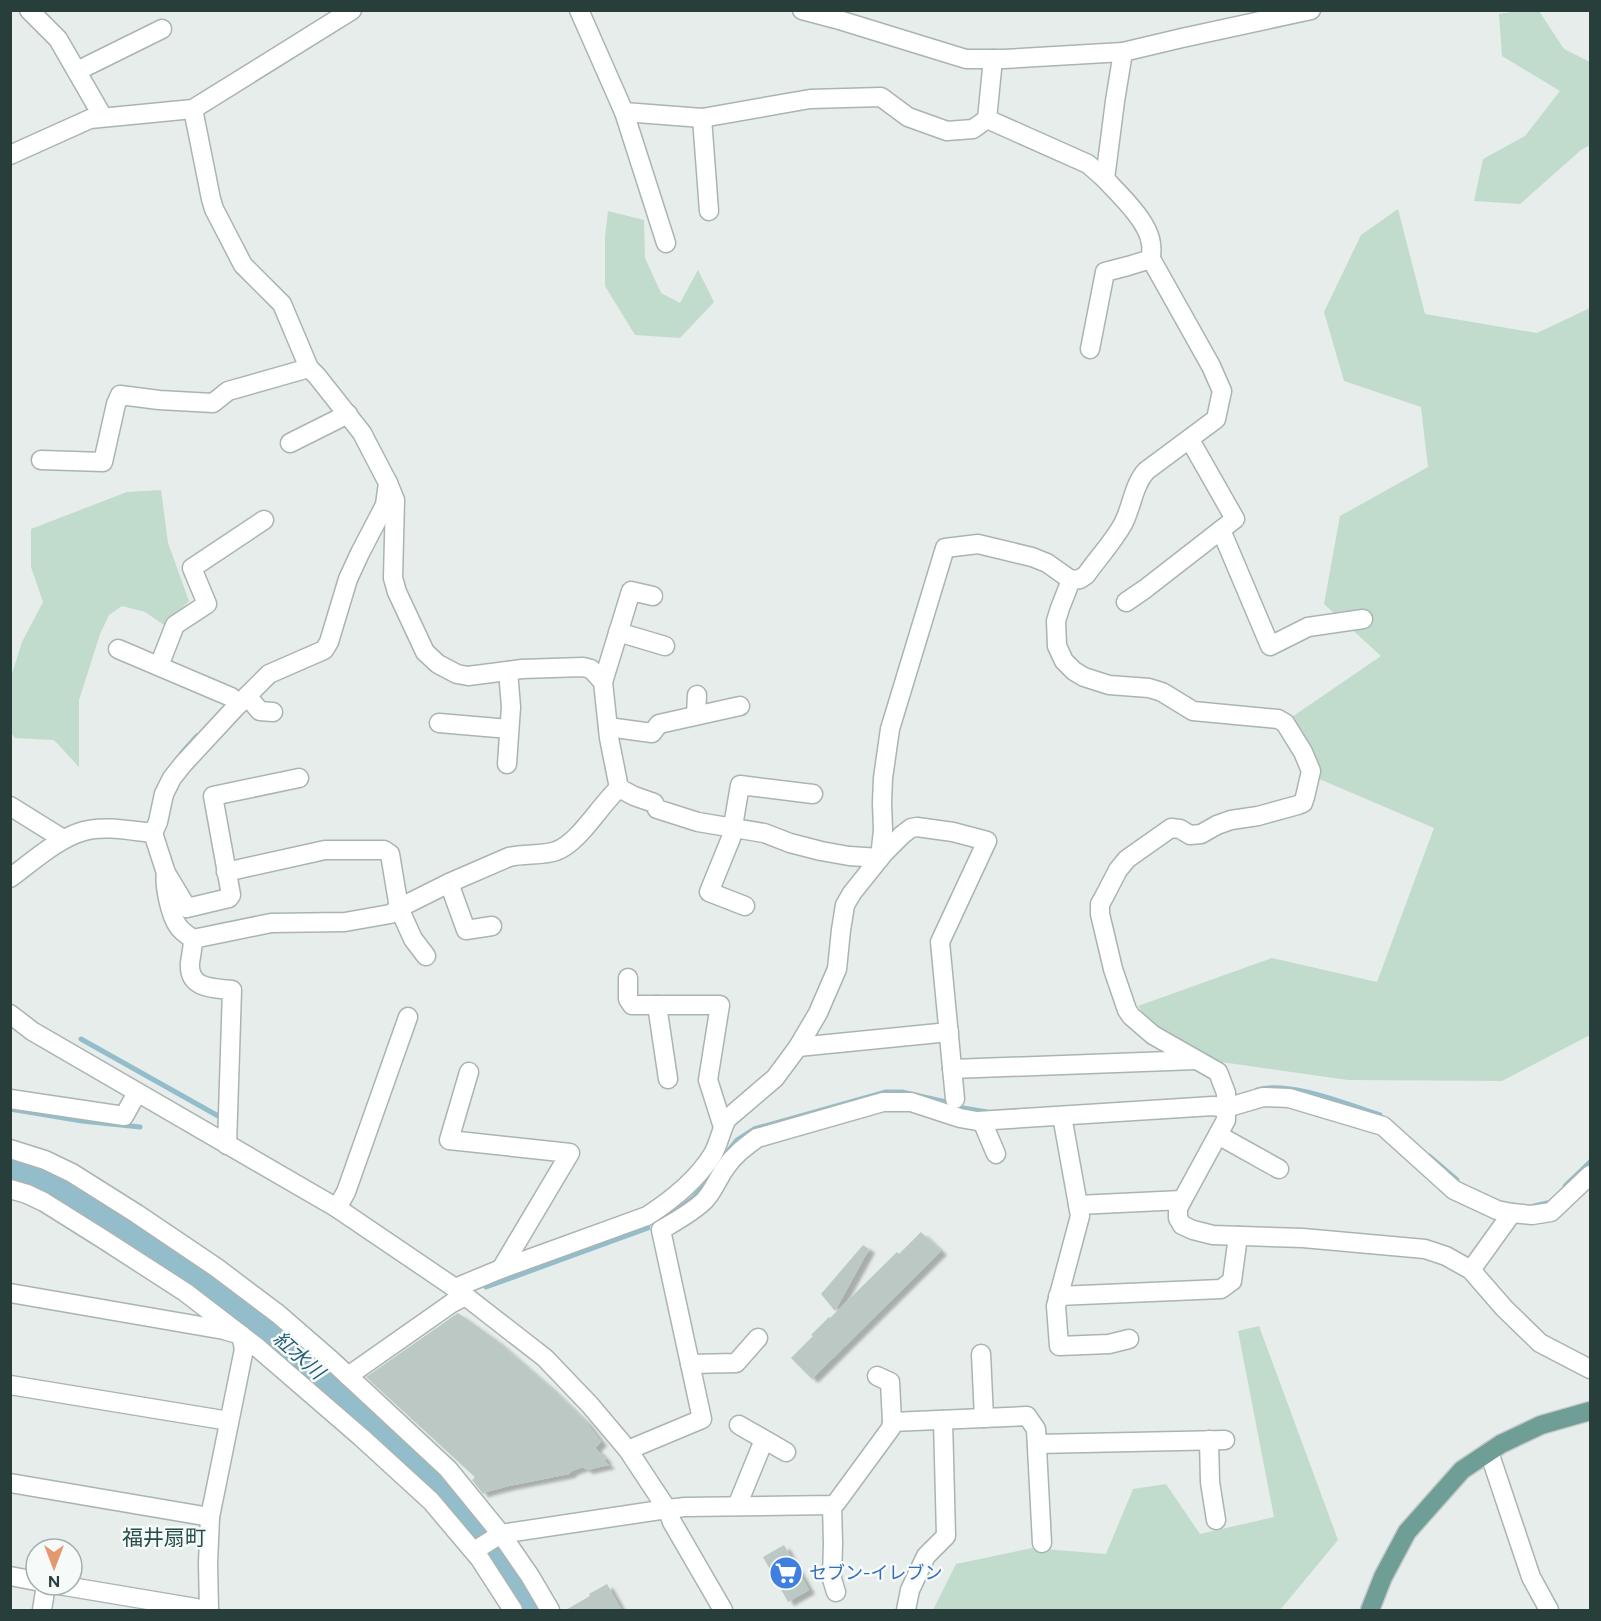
<svg xmlns="http://www.w3.org/2000/svg" width="1601" height="1621" font-family="Figtree,'Noto Sans JP',sans-serif">
  <defs>
    <filter id="shadow"><feDropShadow dx="6" dy="4" stdDeviation="1.5" flood-color="#0004"/></filter>
  </defs>
  <rect width="100%" height="100%" fill="#e6edeb"/>
  <g fill="#c1dccc">
    <polygon points="1525,10 1539,11 1564,49 1590,62 1590,145 1581,150 1520,204 1474,201 1483,159 1525,136 1560,91 1502,56 1499,14"/>
    <polygon points="1398,209 1425,314 1537,333 1590,308 1590,1035 1502,1081 1348,1080 1207,1060 1157,1032 1138,1006 1272,958 1377,982 1434,828 1317,778 1289,719 1381,656 1324,604 1340,516 1428,467 1421,407 1344,381 1324,312 1361,235"/>
    <polygon points="608,211 644,220 645,258 661,293 680,303 698,270 714,302 680,338 635,335 605,286 605,237"/>
    <polygon points="161,490 168,543 189,601 164,625 145,612 122,606 109,615 100,634 79,700 79,767 54,740 15,738 11,732 11,677 22,642 43,602 31,567 31,529 127,492"/>
    <polygon points="1259,1326 1338,1540 1280,1610 933,1610 956,1564 1032,1548 1106,1554 1133,1489 1166,1484 1200,1534 1274,1517 1238,1331"/>
  </g>
  <g fill="none" stroke-linecap="round" stroke-linejoin="round">
    <g stroke="#94bdcc" stroke-width="5">
      <polyline points="181,754 197,736"/>
      <polyline points="81,1039 220,1117"/>
      <path d="M1257,1090c32,-10 92,15 123,25"/>
      <polyline points="957,1107 987,1112"/>
      <polyline points="10,1109 82,1121 140,1127"/>
      <polyline points="728,1151 737,1140 754,1129 886,1092 902,1092 946,1102"/>
      <polyline points="1429,1156 1457,1180"/>
      <polyline points="1565,1186 1590,1162"/>
      <polyline points="1534,1206 1547,1203"/>
      <polyline points="673,1213 693,1198 710,1178"/>
      <polyline points="486,1287 648,1228"/>
    </g>
    <polyline stroke="#94bdcc" stroke-width="32" points="10,1164 19,1166 67,1191 207,1280 280,1336 427,1470 475,1525 492,1549 530,1610"/>
  </g>
  <g fill="#bbc8c4" filter="url(#shadow)">
    <polygon points="921,1232 941,1251 812,1379 791,1358 813,1336 811,1335 829,1317 830,1318 897,1252 899,1254"/>
    <polygon points="863,1245 869,1249 835,1311 821,1294"/>
    <polygon points="458,1313 496,1340 551,1388 586,1422 601,1442 595,1448 606,1459 604,1460 609,1465 587,1470 583,1467 572,1471 569,1474 509,1486 486,1492 483,1494 472,1480 475,1477 366,1377"/>
    <polygon points="784,1545 809,1590 788,1602 763,1557"/>
    <polygon points="607,1584 622,1611 564,1611 590,1596 589,1594"/>
  </g>
  <g fill="none" stroke-linecap="round" stroke-linejoin="round">
    <g stroke="#a9b5b2" stroke-width="21">
      <g id="minor">
        <polyline points="29,10 58,39 103,117"/>
        <polyline points="579,10 624,112 666,243"/>
        <polyline points="993,59 987,119 1088,164 1105,179"/>
        <polyline points="77,71 162,29"/>
        <polyline points="624,112 702,118 810,99 881,97 908,117 947,131 973,129 987,119"/>
        <polyline points="702,118 709,211"/>
        <polyline points="1090,349 1105,272 1128,266 1151,259"/>
        <polyline points="290,443 348,414"/>
        <polyline points="41,460 103,462 116,404 120,395 159,400 213,403 228,391 309,368"/>
        <path d="M388,483l7,17 -2,78 4,14 28,60 13,12 19,10 11,2 54,-7 61,-2 8,2 12,13 6,56 10,50 15,8 20,7 3,6 41,13 66,11 26,10 31,8 28,5 31,2 3,-28 -1,-27 1,-25 7,-49 55,-181 33,-4 54,13 15,6 24,17 9,-1 6,-4c12,-17 27,-33 37,-51 9,-17 10,-38 23,-53l70,-52 6,-28 -11,-25 -60,-107c0,-5 1,-10 0,-15 -2,-22 -31,-49 -46,-65l10,-78 8,-49"/>
        <polyline points="1221,530 1270,646 1308,627 1363,619"/>
        <polyline points="1071,580 1060,608 1056,621 1057,646 1064,661 1074,671 1084,677 1109,685 1149,688 1162,692 1193,711 1278,719 1285,723 1303,752 1311,771 1305,797 1303,803 1298,805 1258,816 1231,820 1217,825 1201,834 1190,835 1180,829 1171,828 1127,859 1118,870 1104,897 1100,904 1100,914 1113,969 1127,1010 1131,1016 1153,1035 1218,1072 1226,1093 1226,1120 1178,1208 1178,1218 1182,1225 1193,1230 1213,1235 1303,1238 1425,1249 1446,1256 1471,1270 1504,1308 1540,1343 1590,1369"/>
        <polyline points="1126,602 1145,589 1235,519 1190,440"/>
        <polyline points="618,632 665,646"/>
        <polyline points="118,649 231,697 239,704"/>
        <polyline points="159,666 175,625 207,604 192,568 264,520"/>
        <polyline points="603,682 631,591 653,596"/>
        <polyline points="247,696 260,711 273,712"/>
        <polyline points="696,715 697,695"/>
        <polyline points="439,723 509,729"/>
        <polyline points="608,727 652,733 659,724 740,706"/>
        <polyline points="507,764 511,707 508,671"/>
        <polyline points="10,806 63,839"/>
        <polyline points="153,833 166,873 187,908 229,898 231,895 213,796 299,778"/>
        <polyline points="226,872 325,850 384,850 390,854 399,908 413,939 426,956"/>
        <path d="M166,873c-2,12 4,42 12,53 3,5 9,9 15,13l78,-16 74,-1 45,-8 17,-10 42,-21 60,-26c15,-4 34,-1 47,-6 23,-8 44,-46 63,-63"/>
        <path d="M10,878c22,-16 48,-40 74,-47 21,-6 48,0 69,2l5,-11 6,-28 8,-16 12,-15 51,-55 34,-34 55,-24 5,-8 19,-63 12,-26 25,-48 3,-22 -26,-50 -45,-57 -8,-8 -27,-64 -39,-39 -29,-56 -3,-10 -18,-90"/>
        <polyline points="449,883 466,930 492,926"/>
        <polyline points="745,906 709,892 731,838 740,785 813,794"/>
        <path d="M193,939c0,8 -2,16 -3,24 -2,26 23,25 42,27l-5,155"/>
        <polyline points="628,978 628,999 632,1005 720,1005 708,1080 723,1127"/>
        <polyline points="657,1005 668,1079"/>
        <polyline points="798,1047 949,1032"/>
        <polyline points="952,1069 1196,1060"/>
        <polyline points="469,1072 449,1140 570,1153 501,1269"/>
        <polyline points="10,1099 124,1116 137,1093"/>
        <polyline points="1062,1116 1080,1216 1056,1306 1059,1346 1109,1344 1129,1339"/>
        <polyline points="982,1121 996,1154"/>
        <polyline points="1218,1135 1279,1169"/>
        <polyline points="10,1149 45,1160 72,1173 137,1214 217,1268 278,1314 331,1360 448,1469 501,1534 530,1576 550,1610"/>
        <polyline points="10,1189 27,1194 44,1202 103,1239 185,1292 258,1348 361,1437 431,1501 480,1559 513,1610"/>
        <polyline points="1078,1205 1182,1200"/>
        <polyline points="337,1208 346,1192 408,1017"/>
        <polyline points="1471,1270 1512,1213"/>
        <path d="M455,1288l46,-19 146,-53c25,-16 50,-36 66,-62 6,-11 8,-24 14,-35l48,-41 23,-31 20,-34 19,-44 4,-39 4,-25 7,-12 32,-40 18,-18 9,-7 6,-1 36,5 34,9 -47,101 15,157"/>
        <polyline points="10,1293 224,1330 241,1335 244,1349 210,1517 208,1563 209,1610"/>
        <polyline points="1058,1296 1221,1289 1232,1281 1238,1236"/>
        <polyline points="981,1354 984,1418"/>
        <polyline points="690,1364 736,1363 758,1338"/>
        <polyline points="348,1376 452,1303 465,1296"/>
        <polyline points="877,1376 890,1382 892,1422"/>
        <polyline points="10,1385 229,1421"/>
        <polyline points="739,1425 786,1452"/>
        <polyline points="1209,1440 1210,1482 1216,1520"/>
        <polyline points="1037,1444 1225,1440"/>
        <path d="M628,1450l74,-31 -41,-189c15,-9 32,-18 44,-30 9,-10 13,-22 21,-33 8,-12 19,-20 31,-29l126,-36h28l49,16 17,3 236,-15 13,2 37,-11 26,1 94,28 71,64 43,20 15,3 20,2 19,-3 39,-37"/>
        <polyline points="1489,1452 1531,1577 1549,1610"/>
        <polyline points="10,1483 210,1517"/>
        <polyline points="832,1505 833,1543 832,1579 836,1592"/>
        <polyline points="737,1506 764,1440"/>
        <polyline points="474,1551 501,1534 667,1509 685,1507 832,1505 836,1503 891,1428 892,1422 1027,1416 1036,1429 1042,1543"/>
        <polyline points="10,1576 36,1581"/>
        <polyline points="59,1585 196,1608 202,1610"/>
        <polyline points="42,1610 46,1585"/>
        <polyline points="906,1610 910,1590 926,1556 946,1536 943,1420"/>
      </g>
    </g>
    <g stroke="#a9b5b2" stroke-width="21">
      <g id="tertiary">
        <polyline points="802,10 836,19 966,59 1004,59 1123,52 1182,38 1311,10"/>
        <polyline points="10,155 90,119 193,109 352,10"/>
        <polyline points="10,1014 32,1031 337,1208 455,1288 545,1358 590,1405 628,1450 667,1509 672,1522 723,1610"/>
      </g>
    </g>
    <g stroke="#c3c9c8" stroke-width="21">
      <polyline id="primary" points="1370,1610 1383,1577 1407,1532 1462,1470 1501,1444 1541,1425 1590,1411"/>
    </g>
    <use href="#minor" stroke="#fff" stroke-width="18"/>
    <use href="#tertiary" stroke="#fff" stroke-width="18"/>
    <use href="#primary" stroke="#6f9e97" stroke-width="18"/>
  </g>
  <defs>
    <g id="supermarket-disc" transform="scale(1.725)"><circle r="9.5" fill="#3f7fe0" stroke="#f6faf9"/><path d="M-6-5.5h2.5l.6 2H6L4.5 2H-2.5L-4.4-4H-6ZM-1.5 3.2a1.3 1.3 0 1 0 .1 0ZM3 3.2a1.3 1.3 0 1 0 .1 0Z" fill="#fff"/></g>
  </defs>
  <g fill-rule="evenodd">
    <use href="#supermarket-disc" x="786" y="1573"/>
  </g>
  <g text-anchor="middle" stroke-width="5" stroke-linejoin="round" paint-order="stroke">
    <g font-size="18" fill="#366cbe" stroke="#f6faf9" text-anchor="start">
      <text x="809" y="1579">セブン-イレブン</text>
    </g>
    <g font-size="20" font-style="italic" fill="#265e74" stroke="#f6faf9">
      <text transform="translate(299 1355) rotate(42)" y="7">紅水川</text>
    </g>
    <g font-size="21" fill="#244e49" stroke="#f6faf9">
      <text x="164" y="1545">福井扇町</text>
    </g>
  </g>
  <rect width="1601" height="1621" fill="none" stroke="#273e3a" stroke-width="24"/>
  <g transform="translate(54 1567) rotate(180)"><circle r="28" fill="#f6faf9" stroke="#a3afad" stroke-width="1.5"/>
  <path d="M0-4.5L10 22L0 15L-10 22Z" fill="#e4986d"/>
  <text y="-9" font-size="16" font-weight="bold" text-anchor="middle" fill="#273e3a">N</text>
  </g>
</svg>
